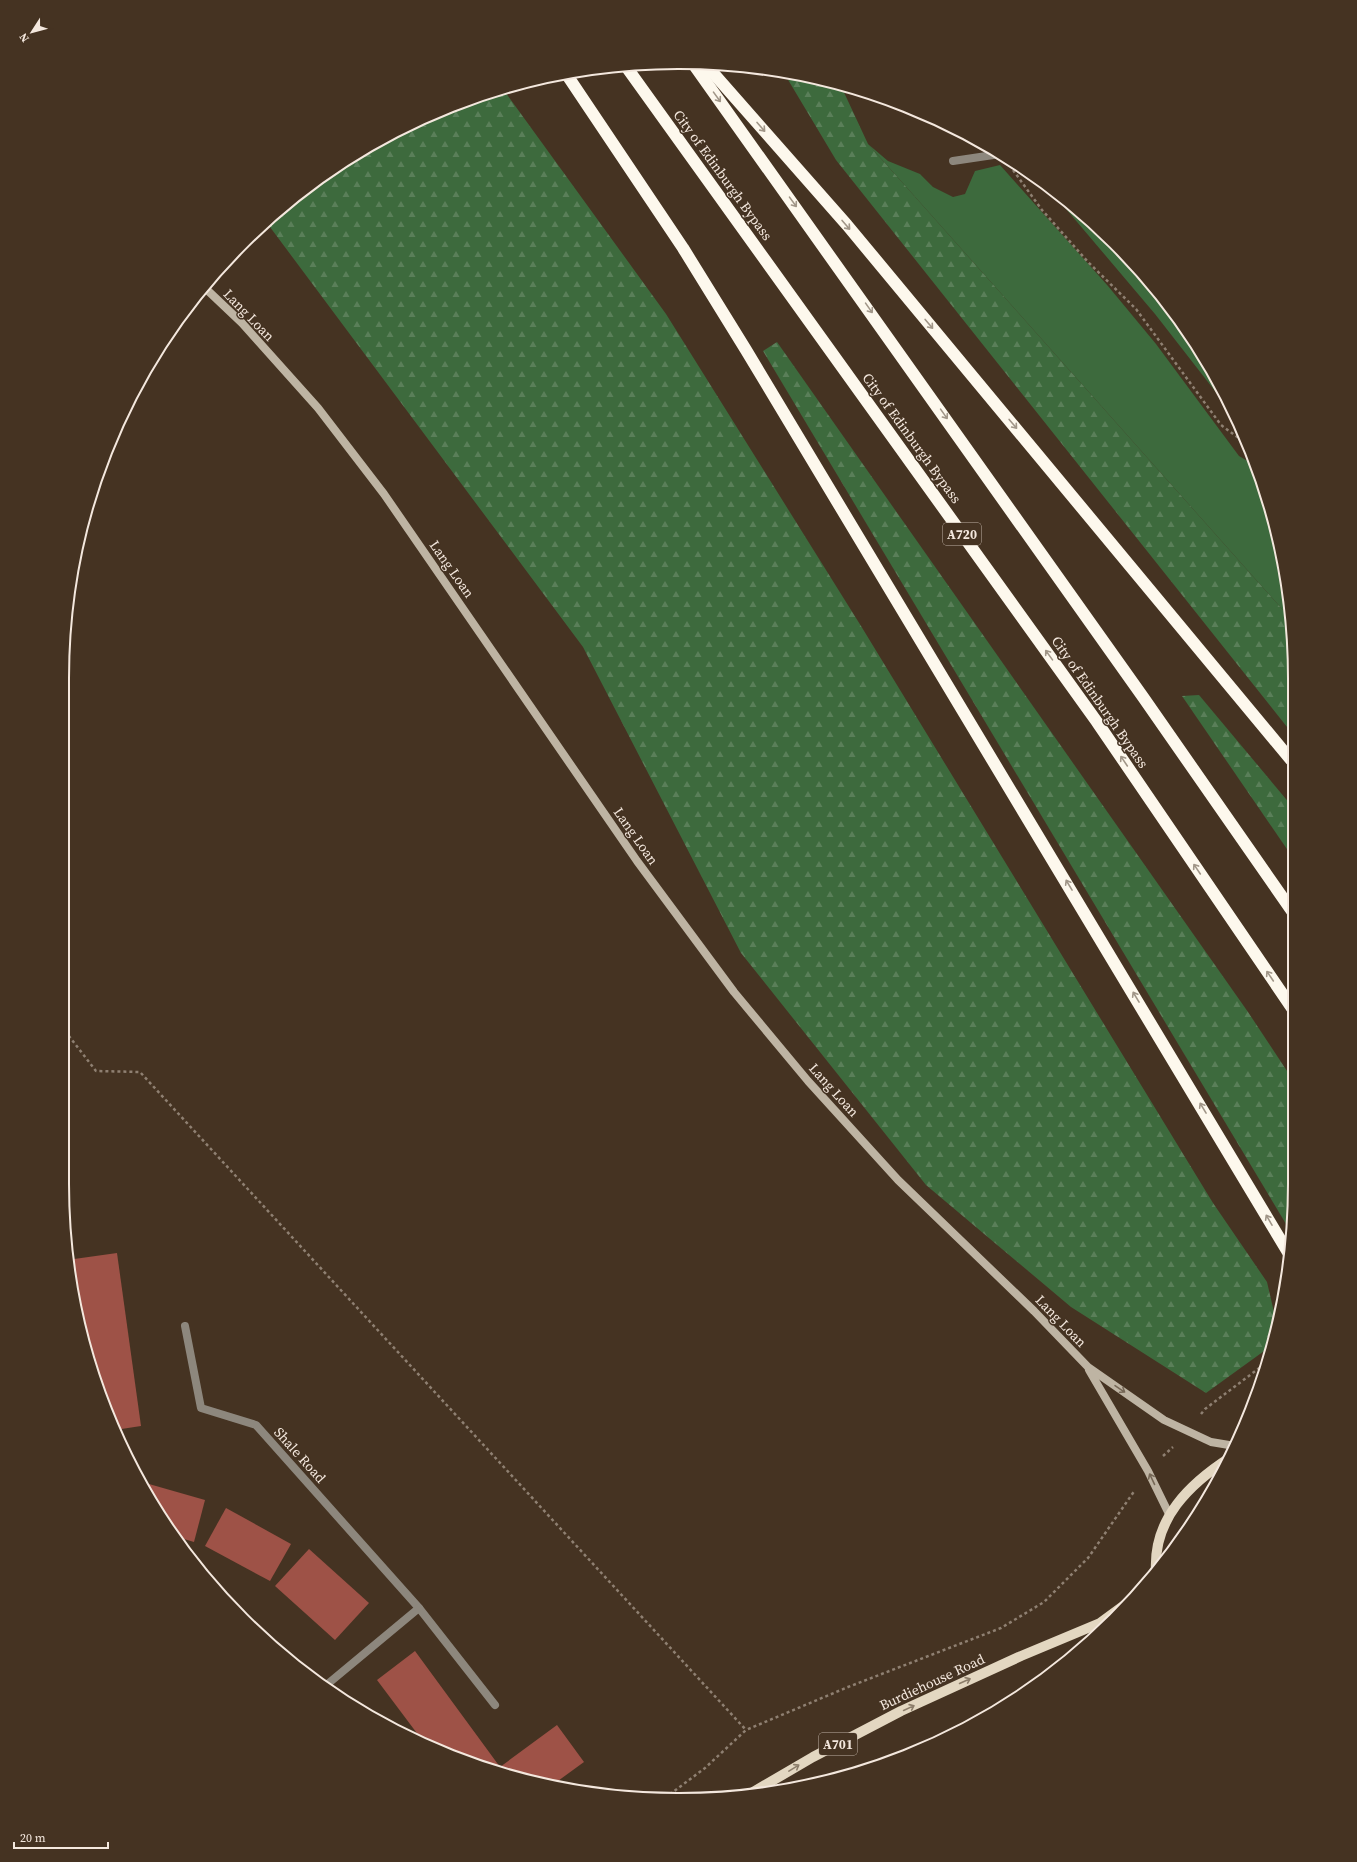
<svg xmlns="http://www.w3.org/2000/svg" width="1357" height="1862" font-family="'Source Serif 4',serif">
  <defs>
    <pattern id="forest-firs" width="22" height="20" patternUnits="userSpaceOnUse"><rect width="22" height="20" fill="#3d6a3d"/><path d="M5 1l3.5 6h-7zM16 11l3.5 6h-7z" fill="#5a7f59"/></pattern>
  </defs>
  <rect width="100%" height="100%" fill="#453322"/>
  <g fill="#3d6a3d">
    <path d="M868,144l20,17 32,13 13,13 20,10 12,-3 10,-23 25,-6 108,121 48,58 83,112 17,10c17,49 33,100 34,152z"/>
    <polygon points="1050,190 1085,215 1167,303 1212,370 1236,418 1155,314"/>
  </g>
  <g fill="url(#forest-firs)">
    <polygon points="784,73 841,86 868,144 1290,618 1291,732 836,160"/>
    <polygon points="503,89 666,314 861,626 1213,1203 1267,1282 1277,1325 1271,1346 1206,1393 1071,1307 926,1185 741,953 583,647 267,223 303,190 406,126"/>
    <polygon points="777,342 1248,1012 1293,1080 1294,1224 1292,1234 763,351"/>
    <polygon points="1199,695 1291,805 1291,855 1182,696"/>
  </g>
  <g fill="#9e5247">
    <polygon points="117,1253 141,1426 115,1430 109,1420 83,1343 67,1260"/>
    <polygon points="142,1482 205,1500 194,1542 174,1536 166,1526"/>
    <polygon points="226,1508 291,1544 270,1581 205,1546"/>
    <polygon points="309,1549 369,1603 335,1640 275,1586"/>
    <polygon points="415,1651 500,1767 557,1725 584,1762 551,1786 481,1767 425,1744 377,1680"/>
  </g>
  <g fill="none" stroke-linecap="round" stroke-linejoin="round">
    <g stroke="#8f8072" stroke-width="2.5" stroke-dasharray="3 3" stroke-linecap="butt">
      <polyline points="1013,170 1042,210 1088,262 1136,309 1221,425 1244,442 1248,442"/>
      <polyline points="65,1031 96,1071 140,1072 746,1730"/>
      <polyline points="1201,1414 1205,1409 1266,1363"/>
      <polyline points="1163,1456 1173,1447"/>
      <polyline points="665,1798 705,1768 746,1730 848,1687 1001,1628 1044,1602 1088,1558 1135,1490"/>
    </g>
    <polyline stroke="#8d877d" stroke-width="8" points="953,161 1000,154"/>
    <g stroke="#8d877d" stroke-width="8">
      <polyline points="185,1326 201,1408 256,1425 419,1608 495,1705"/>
      <polyline points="324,1687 419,1608"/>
    </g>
    <g stroke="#beb4a3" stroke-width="8">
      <polyline points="204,287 242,323 318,408 384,494 637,861 734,992 808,1081 898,1180 1034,1311 1088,1367 1164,1420 1211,1442 1235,1446"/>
      <polyline points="1089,1370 1148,1471 1169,1514"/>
    </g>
    <g stroke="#e3d7c1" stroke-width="10">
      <path d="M1156,1571c-3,-52 33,-87 75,-114"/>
      <polyline points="1141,1591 1142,1589"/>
      <polyline points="748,1795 813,1757 901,1711 1021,1656 1100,1623 1130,1601"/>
    </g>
    <g stroke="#fdf8ed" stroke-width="12">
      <polyline points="625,65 1097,722 1292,1008"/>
      <polyline points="694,65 1143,697 1292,911"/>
      <polyline points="707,66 847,225 1291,760"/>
      <polyline points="567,75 683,248 746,350 1289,1254"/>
    </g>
  </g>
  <defs><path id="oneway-shaft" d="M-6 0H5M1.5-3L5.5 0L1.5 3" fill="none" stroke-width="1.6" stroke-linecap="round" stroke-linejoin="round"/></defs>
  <g stroke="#a19688">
    <use href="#oneway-shaft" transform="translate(717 97) rotate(54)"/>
    <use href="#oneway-shaft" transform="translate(761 127) rotate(49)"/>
    <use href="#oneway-shaft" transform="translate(793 202) rotate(54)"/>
    <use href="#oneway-shaft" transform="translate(846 225) rotate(49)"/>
    <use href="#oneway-shaft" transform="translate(869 308) rotate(55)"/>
    <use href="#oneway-shaft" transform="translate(929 324) rotate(50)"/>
    <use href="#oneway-shaft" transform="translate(944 414) rotate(55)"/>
    <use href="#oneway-shaft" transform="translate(1013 424) rotate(50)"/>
    <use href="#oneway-shaft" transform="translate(1049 655) rotate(-126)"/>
    <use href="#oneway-shaft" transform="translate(1124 761) rotate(-124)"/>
    <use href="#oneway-shaft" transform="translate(1197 869) rotate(-124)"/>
    <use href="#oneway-shaft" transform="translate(1069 885) rotate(-121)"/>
    <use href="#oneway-shaft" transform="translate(1270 976) rotate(-124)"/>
    <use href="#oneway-shaft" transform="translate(1136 997) rotate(-121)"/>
    <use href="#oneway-shaft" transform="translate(1203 1108) rotate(-121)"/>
    <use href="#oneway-shaft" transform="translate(1269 1220) rotate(-120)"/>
  </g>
  <g stroke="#756756">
    <use href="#oneway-shaft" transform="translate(1120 1389) rotate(34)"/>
    <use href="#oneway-shaft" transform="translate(1152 1479) rotate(-115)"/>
  </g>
  <g stroke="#8c7d6a">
    <use href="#oneway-shaft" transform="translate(965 1681) rotate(-24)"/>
    <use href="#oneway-shaft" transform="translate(909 1708) rotate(-25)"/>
    <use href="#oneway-shaft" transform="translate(794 1768) rotate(-31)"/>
  </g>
  <g text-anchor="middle" stroke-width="3" stroke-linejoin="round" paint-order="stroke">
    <g fill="#453322" stroke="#c0b2a6" stroke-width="1">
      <rect x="943" y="523" width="38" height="22" rx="3"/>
      <rect x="819" y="1733" width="38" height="22" rx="3"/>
    </g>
    <g font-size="13" font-weight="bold" fill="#f4e8de">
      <text x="962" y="539">A720</text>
      <text x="838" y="1749">A701</text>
    </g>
    <g font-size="14" fill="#f4e8de" stroke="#453322">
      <text transform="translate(723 175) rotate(54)" y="5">City of Edinburgh Bypass</text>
      <text transform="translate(249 315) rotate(46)" y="5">Lang Loan</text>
      <text transform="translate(912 438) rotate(54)" y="5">City of Edinburgh Bypass</text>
      <text transform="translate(452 569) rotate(55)" y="5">Lang Loan</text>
      <text transform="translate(1100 702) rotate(55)" y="5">City of Edinburgh Bypass</text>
      <text transform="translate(636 836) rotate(55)" y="5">Lang Loan</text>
      <text transform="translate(834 1090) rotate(48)" y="5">Lang Loan</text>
      <text transform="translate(1061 1321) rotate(46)" y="5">Lang Loan</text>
      <text transform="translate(300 1455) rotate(48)" y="5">Shale Road</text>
      <text transform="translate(932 1682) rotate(-25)" y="5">Burdiehouse Road</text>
    </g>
  </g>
  <path d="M0 0H1357V1862H0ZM678 69H679A609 609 0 0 1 1288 678V1184A609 609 0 0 1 679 1793H678A609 609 0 0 1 69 1184V678A609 609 0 0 1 678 69Z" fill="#453322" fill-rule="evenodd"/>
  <path fill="none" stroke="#f4e8de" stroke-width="2" d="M678 69H679A609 609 0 0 1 1288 678V1184A609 609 0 0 1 679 1793H678A609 609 0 0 1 69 1184V678A609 609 0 0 1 678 69Z"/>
  <g transform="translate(32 32) rotate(234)" stroke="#453322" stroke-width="3" paint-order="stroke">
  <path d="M0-3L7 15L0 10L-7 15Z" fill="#f4e8de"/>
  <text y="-6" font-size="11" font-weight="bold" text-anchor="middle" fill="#f4e8de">N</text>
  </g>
  <path d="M14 1842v6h94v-6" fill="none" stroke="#f4e8de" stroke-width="2"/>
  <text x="20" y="1842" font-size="12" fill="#f4e8de" stroke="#453322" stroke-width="3" paint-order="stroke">20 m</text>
</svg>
